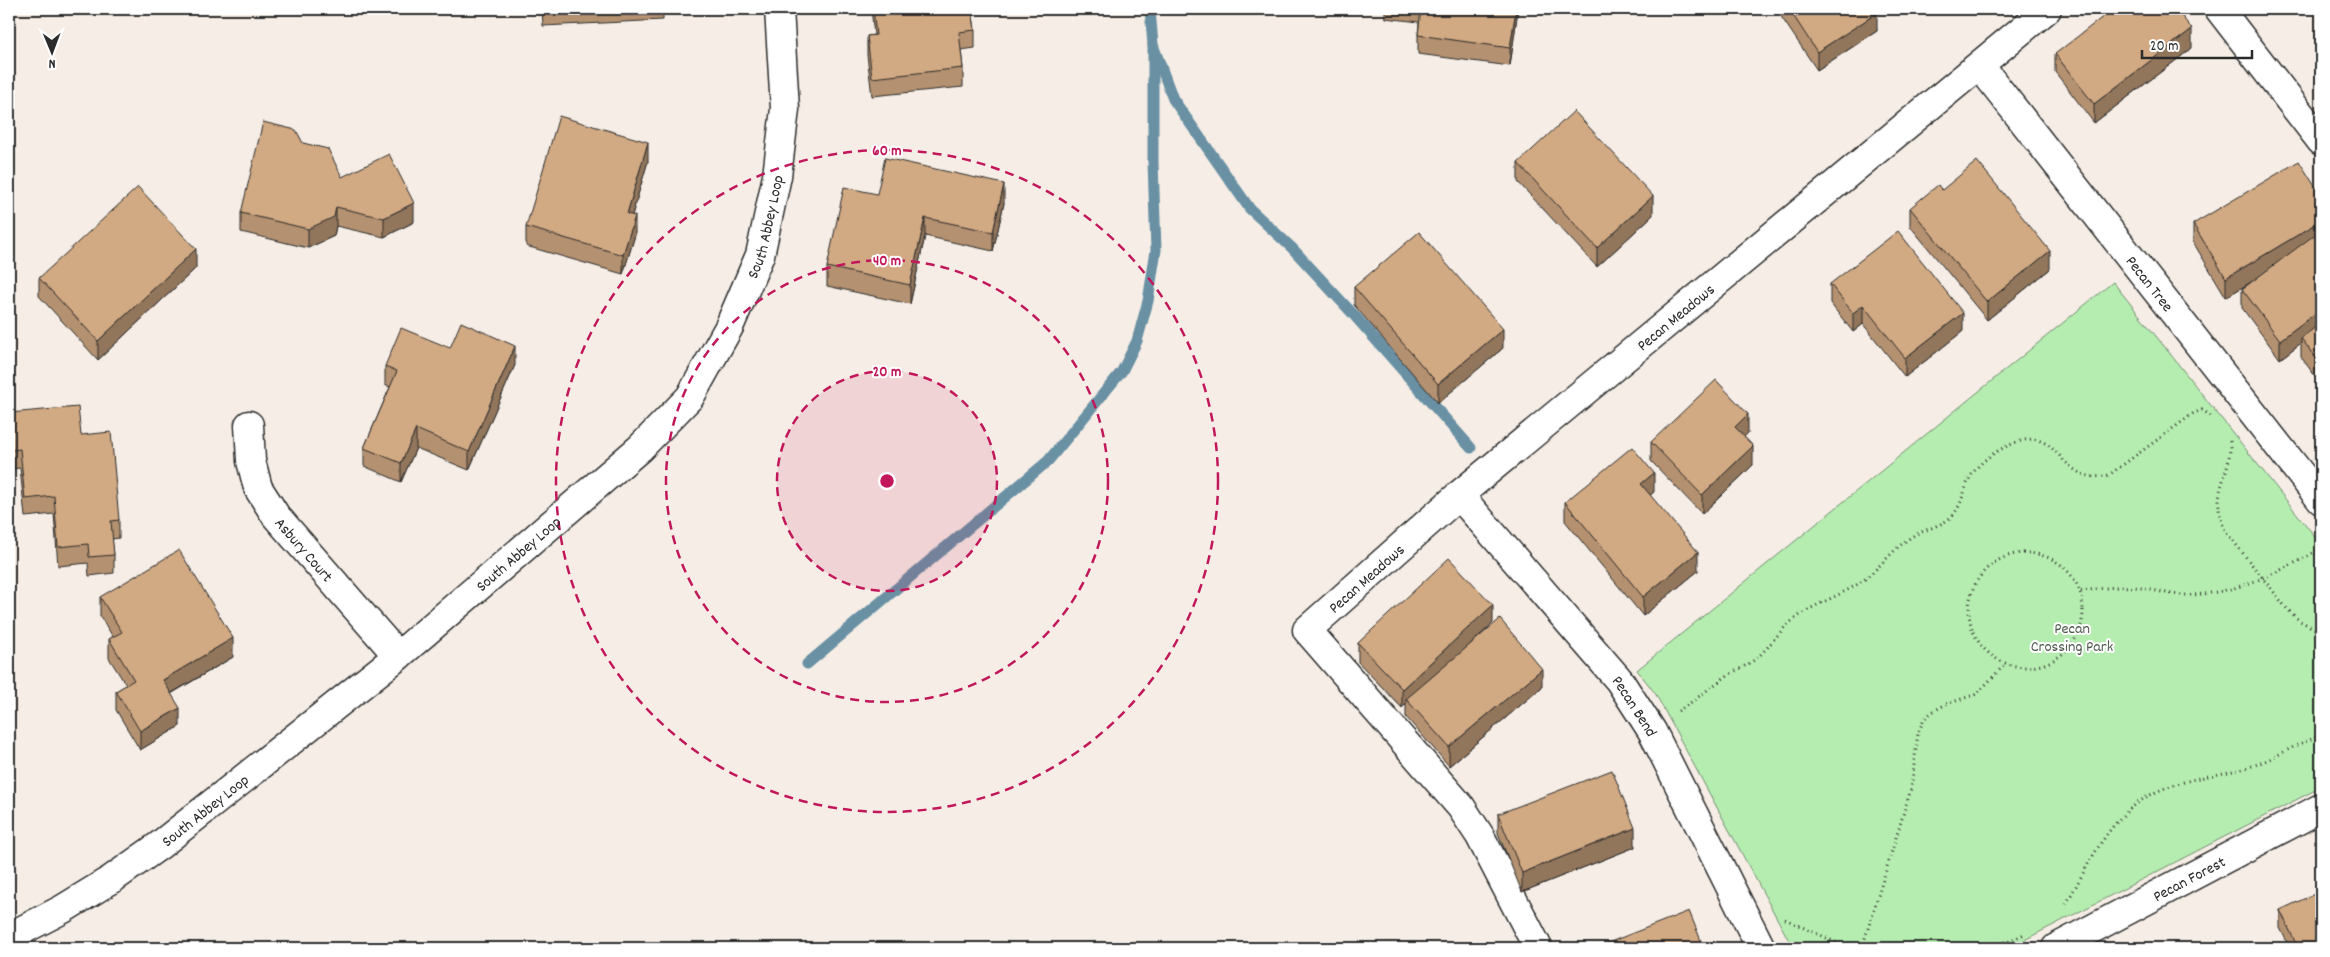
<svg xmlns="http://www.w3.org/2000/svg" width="2330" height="957" font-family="Dekko,sans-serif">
  <rect width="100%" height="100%" fill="#f6eee6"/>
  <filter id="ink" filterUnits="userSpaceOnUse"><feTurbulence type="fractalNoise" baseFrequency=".02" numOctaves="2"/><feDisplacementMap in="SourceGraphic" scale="10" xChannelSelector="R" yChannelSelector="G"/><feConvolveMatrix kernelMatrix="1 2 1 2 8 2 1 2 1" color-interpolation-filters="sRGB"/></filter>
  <g filter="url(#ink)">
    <polygon fill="#b5edb0" stroke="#708c6e" points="2113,282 2321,544 2321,787 2009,948 1793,948 1655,693 1637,670"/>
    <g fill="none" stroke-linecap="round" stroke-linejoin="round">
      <g stroke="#6990a3" stroke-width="11">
        <polyline points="1150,9 1153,45 1173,99 1250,209 1292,248 1354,315 1471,448"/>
        <polyline points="807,664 1048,461 1122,371 1137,341 1148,301 1156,250 1153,162 1153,45"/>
      </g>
      <g stroke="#2b2b2b" stroke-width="31">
        <g id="minor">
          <polyline points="2219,9 2321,141"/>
          <path id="s1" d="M1980,66l341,434"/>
          <path id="s2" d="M249,425l2,36 7,27 18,28 122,140"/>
          <path id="s3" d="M1459,495l160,185 33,51 109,217"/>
          <path id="s4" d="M9,937l54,-28 49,-30 48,-34 238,-189 242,-208 50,-51 39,-70 31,-72 17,-79 8,-67 -6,-100"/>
          <path id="s5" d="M1538,948l-58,-112 -19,-29 -154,-177 152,-135 588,-486"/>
          <path id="s6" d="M2056,948l265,-140"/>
        </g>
      </g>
      <g stroke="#2b2b2b" stroke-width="3" stroke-dasharray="1 4" stroke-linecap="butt">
        <path d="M2230,441c2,36 -23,52 -4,91l62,78 12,11 21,11"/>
        <circle cx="2026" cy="610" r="57"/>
        <path d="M2081,591c17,-2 35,-5 53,-4 18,2 38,9 56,8 48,-2 88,-22 128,-45"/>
        <path d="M1678,711c16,-10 30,-22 46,-33 11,-8 26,-13 35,-22 13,-12 22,-28 37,-38 21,-16 48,-23 69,-39 16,-13 30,-32 48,-43 12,-7 26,-9 37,-18 11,-10 13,-24 18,-37 10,-20 32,-34 53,-40 40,-12 39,46 88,34l85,-62 8,-3 9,6"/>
        <path d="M2066,904c32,-56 50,-105 118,-122 23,-7 48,-9 71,-17 23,-8 43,-23 66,-29"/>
        <polyline points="1785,919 1848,948"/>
        <polyline points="1862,948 1911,789 1918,733 1924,719 1932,712 1946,704 1977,694 2006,663"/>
        <polyline points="1974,948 2010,941 2026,933"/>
      </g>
      <use href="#minor" stroke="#fff" stroke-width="28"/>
    </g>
    <g fill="#b49170" stroke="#2b2b2b">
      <polygon points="542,9 663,9 663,20 543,26"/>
      <polygon points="871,9 972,9 975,30 975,48 961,50 963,68 963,87 872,96 867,55 867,36 874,35"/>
      <polygon points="1385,9 1518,9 1510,66 1418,54 1418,35 1419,22 1385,18"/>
      <polygon points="1776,9 1874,9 1877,31 1817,70"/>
      <polygon points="2192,48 2094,123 2055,72 2055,54"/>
      <polygon points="303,143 342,177 414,222 384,237 336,226 334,236 308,248 241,232 241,213"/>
      <polygon points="648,161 632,215 635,235 623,274 526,246 526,227"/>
      <polygon points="1518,163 1653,215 1597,267 1518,182"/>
      <polygon points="877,194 1004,203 993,251 925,236 910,304 827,286 827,267"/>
      <polygon points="2321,196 2321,384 2301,357 2301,343 2280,359 2242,308 2242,289 2256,279 2226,297 2193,242 2193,224"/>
      <polygon points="1910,208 2050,269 1987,320 1910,226"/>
      <polygon points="196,268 98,360 39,296 39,278"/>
      <polygon points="1830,284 1963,331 1905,377 1863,324 1853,332 1830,303"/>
      <polygon points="1354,287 1503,348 1438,403 1354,305"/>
      <polygon points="450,348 515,365 469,470 416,448 401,482 364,466 364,448 390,387 385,385 385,366"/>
      <polygon points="9,413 81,435 119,520 119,538 112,539 114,555 114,573 89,576 88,563 58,566 54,514 25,517 20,468 12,469 9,437"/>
      <polygon points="1748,433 1744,437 1753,465 1702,514 1651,461 1651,442"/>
      <polygon points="1654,492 1650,495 1698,571 1643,616 1565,521 1565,502"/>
      <polygon points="100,597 233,657 171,694 180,726 140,750 116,710 116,691 126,685 109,658 109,639 113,637 100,616"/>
      <polygon points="1493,623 1475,640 1542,687 1449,766 1406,717 1406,704 1402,708 1358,662 1358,643"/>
      <polygon points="1498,814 1635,847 1522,892 1498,833"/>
      <polygon points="2280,910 2321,948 2290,948 2280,928"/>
    </g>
    <g fill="#92765b" stroke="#2b2b2b">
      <polygon points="1516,9 1518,9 1510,66 1510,48"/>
      <polygon points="1877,13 1877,31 1817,70 1817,52"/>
      <polygon points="2192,29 2192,48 2094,123 2094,104"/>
      <polygon points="648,142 648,161 627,232 627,214"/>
      <polygon points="1004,184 1004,203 993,251 993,232"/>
      <polygon points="1653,196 1653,215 1597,267 1597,248"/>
      <polygon points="414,203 414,222 384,237 384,218"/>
      <polygon points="336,207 336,226 334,236 308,248 308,229"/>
      <polygon points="635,216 635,235 623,274 623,255"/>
      <polygon points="925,218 925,236 910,304 910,285"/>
      <polygon points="2321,221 2321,240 2226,297 2226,278"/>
      <polygon points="196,249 196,268 98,360 98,341"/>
      <polygon points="2050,251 2050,269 1987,320 1987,302"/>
      <polygon points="1863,305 1863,324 1853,332 1853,313"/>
      <polygon points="2321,309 2321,328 2301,338 2301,343 2280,359 2280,340"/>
      <polygon points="1963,313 1963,331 1905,377 1905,358"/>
      <polygon points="1503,329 1503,348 1438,403 1438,384"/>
      <polygon points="515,346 515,365 469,470 469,452"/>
      <polygon points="1748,414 1748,433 1735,446 1735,427"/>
      <polygon points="416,429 416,448 401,482 401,463"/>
      <polygon points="1753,446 1753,465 1702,514 1702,495"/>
      <polygon points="1654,473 1654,492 1641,503 1641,484"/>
      <polygon points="1698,552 1698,571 1643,616 1643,597"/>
      <polygon points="1493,605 1493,623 1409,702 1406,699 1406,704 1402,708 1402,689"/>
      <polygon points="233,638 233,657 163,698 163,680"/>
      <polygon points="1542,669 1542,687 1449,766 1449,747"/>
      <polygon points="180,708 180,726 140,750 140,731"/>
      <polygon points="1635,828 1635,847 1522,892 1522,873"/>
    </g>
    <g fill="#d1a982" stroke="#2b2b2b">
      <polygon points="873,9 972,9 975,30 959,32 963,68 872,78 867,36 876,35"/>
      <polygon points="1421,9 1516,9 1510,48 1418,35"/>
      <polygon points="1789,9 1874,9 1877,13 1817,52"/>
      <polygon points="2113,9 2176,9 2192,29 2094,104 2055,54"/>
      <polygon points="1574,111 1653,196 1597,248 1518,163"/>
      <polygon points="559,116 648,142 627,214 635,216 623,255 526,227"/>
      <polygon points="263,122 296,130 303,143 328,149 342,177 389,154 414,203 384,218 336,207 334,217 308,229 241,213"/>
      <polygon points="885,158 1004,184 993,232 925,218 910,285 827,267 844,187 877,194"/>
      <polygon points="1977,161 2050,251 1987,302 1910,208 1938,185 1942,190"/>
      <polygon points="2299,161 2321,196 2321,221 2226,278 2193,224"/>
      <polygon points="138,187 196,249 98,341 39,278"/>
      <polygon points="2321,230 2321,309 2280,340 2242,289"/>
      <polygon points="1898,231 1963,313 1905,358 1863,305 1853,313 1830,284"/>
      <polygon points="1419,232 1503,329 1438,384 1354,287"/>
      <polygon points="461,322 515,346 469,452 416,429 401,463 364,448 397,371 385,366 401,328 450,348"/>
      <polygon points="2321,323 2321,365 2301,338"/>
      <polygon points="1716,380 1748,414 1735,427 1753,446 1702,495 1651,442"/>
      <polygon points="78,407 81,435 111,432 119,520 111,521 114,555 89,557 88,544 58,547 54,496 25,499 20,449 12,450 9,413"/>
      <polygon points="1632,447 1654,473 1641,484 1698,552 1643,597 1565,502"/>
      <polygon points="179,550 233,638 163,680 180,708 140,731 116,691 134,680 109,639 122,632 100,597"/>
      <polygon points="1449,558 1493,605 1402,689 1358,643"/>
      <polygon points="1500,619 1542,669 1449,747 1406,699"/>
      <polygon points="1612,770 1635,828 1522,873 1498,814"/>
      <polygon points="2321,891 2321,948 2298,948 2280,910"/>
      <polygon points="1689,911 1704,948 1595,948"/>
    </g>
  </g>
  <circle cx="887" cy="481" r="110" fill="#c2185b" fill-opacity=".12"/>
  <g fill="none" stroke="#c2185b" stroke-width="2.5" stroke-dasharray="9 6">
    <circle cx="887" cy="481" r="110"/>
    <circle cx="887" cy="481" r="221"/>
    <circle cx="887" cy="481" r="331"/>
  </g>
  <g text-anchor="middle" stroke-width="4" stroke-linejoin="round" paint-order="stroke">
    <g font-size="16" fill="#2b2b2b" stroke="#fff">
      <text dy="6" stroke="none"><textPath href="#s4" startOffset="1059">South Abbey Loop</textPath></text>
      <text dy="6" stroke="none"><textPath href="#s1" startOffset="276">Pecan Tree</textPath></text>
      <text dy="6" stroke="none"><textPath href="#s5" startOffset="879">Pecan Meadows</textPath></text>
      <text dy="6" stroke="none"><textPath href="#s2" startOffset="141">Asbury Court</textPath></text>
      <text dy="6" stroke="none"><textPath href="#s4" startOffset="639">South Abbey Loop</textPath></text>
      <text dy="6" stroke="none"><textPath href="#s5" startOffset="474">Pecan Meadows</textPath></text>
      <text dy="6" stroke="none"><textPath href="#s3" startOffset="275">Pecan Bend</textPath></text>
      <text dy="6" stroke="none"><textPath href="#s4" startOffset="234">South Abbey Loop</textPath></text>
      <text dy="6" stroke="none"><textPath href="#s6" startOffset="150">Pecan Forest</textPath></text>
    </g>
    <g font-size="16" fill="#4e5c4c" stroke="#fff">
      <text x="2072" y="633">Pecan<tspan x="2072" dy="18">Crossing Park</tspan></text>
    </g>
  </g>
  <circle cx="887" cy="481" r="8" fill="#c2185b" stroke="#fff" stroke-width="2.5"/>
  <g font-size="15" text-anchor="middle" font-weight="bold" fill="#c2185b" stroke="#fff" stroke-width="4" stroke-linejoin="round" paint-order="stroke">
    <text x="887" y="155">60 m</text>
    <text x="887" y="265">40 m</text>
    <text x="887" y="376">20 m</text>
  </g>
  <rect width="2330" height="957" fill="none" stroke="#fff" stroke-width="30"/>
  <rect x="15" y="15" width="2300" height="927" fill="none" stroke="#2b2b2b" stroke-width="2" filter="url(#ink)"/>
  <g transform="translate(52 52) rotate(179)" stroke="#ffffff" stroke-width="4" paint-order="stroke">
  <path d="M0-4L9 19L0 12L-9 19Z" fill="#2b2b2b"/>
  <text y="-8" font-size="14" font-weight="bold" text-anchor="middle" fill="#2b2b2b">N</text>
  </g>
  <path d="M2142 50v8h110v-8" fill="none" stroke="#2b2b2b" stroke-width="2.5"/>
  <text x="2150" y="50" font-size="15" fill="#2b2b2b" stroke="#ffffff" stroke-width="4" paint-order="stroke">20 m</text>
</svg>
